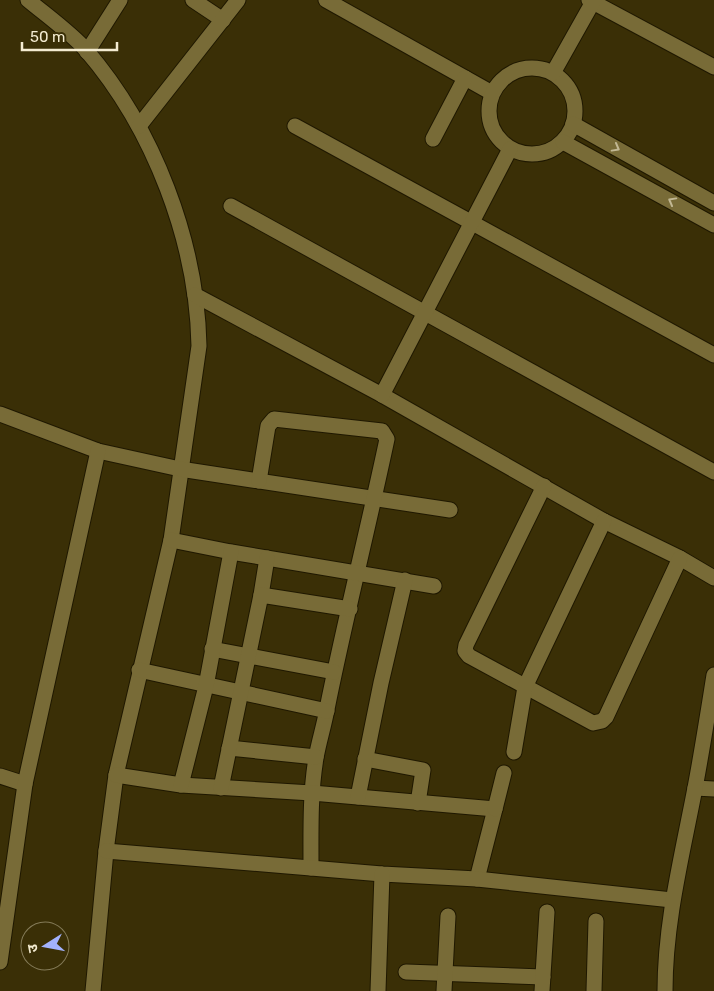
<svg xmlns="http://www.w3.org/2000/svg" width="714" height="991" font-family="Rubik,'Noto Sans Devanagari',sans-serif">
  <rect width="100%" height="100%" fill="#3a2f06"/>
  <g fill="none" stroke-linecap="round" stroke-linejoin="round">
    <g stroke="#1f1800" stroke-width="17">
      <g id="minor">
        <path d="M28,0c18,15 43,33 58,50 68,79 111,192 113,296l-28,194 -55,235 -10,76 -13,140"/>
        <polyline points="193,0 223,20"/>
        <polyline points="326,0 492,93"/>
        <polyline points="589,0 714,67"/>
        <polyline points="87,52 120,0"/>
        <circle cx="532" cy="111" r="43"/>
        <polyline points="553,73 594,0"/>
        <polyline points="573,124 714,203"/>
        <polyline points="139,126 238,0"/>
        <polyline points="295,126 714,355"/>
        <polyline points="433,139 465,78"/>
        <polyline points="563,142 714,225"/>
        <polyline points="231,206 714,472"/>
        <polyline points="195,295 382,395 604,521 680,558 714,578"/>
        <polyline points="382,395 510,149"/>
        <polyline points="0,414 98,451 180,469 450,510"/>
        <path d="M259,481l9,-55 6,-7 108,12 5,8c-19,90 -42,180 -60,270 -3,17 -8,32 -11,49 -6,36 -5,73 -5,110"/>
        <polyline points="544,486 466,645 465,651 469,656 593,723 602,721 606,717 680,558"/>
        <polyline points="171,540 231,552 434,586"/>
        <polyline points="261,595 267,558"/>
        <polyline points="212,649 334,672"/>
        <polyline points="139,670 327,711"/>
        <polyline points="229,748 316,757"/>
        <polyline points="514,752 525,687 604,521"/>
        <polyline points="365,759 423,770 418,803"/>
        <polyline points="116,775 181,785 312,793 495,809 477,879"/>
        <polyline points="0,776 25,784"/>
        <polyline points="181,785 206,686 231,552"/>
        <polyline points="221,788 261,595 350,609"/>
        <polyline points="695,788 714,789"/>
        <polyline points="358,797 381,683 405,580"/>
        <polyline points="495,809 504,773"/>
        <polyline points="106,851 382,874 477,879 672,900"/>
        <polyline points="0,962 25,784 98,451"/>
        <polyline points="406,972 543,977"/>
        <polyline points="378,991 382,874"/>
        <polyline points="444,991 448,916"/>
        <polyline points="542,991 547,912"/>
        <polyline points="594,991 596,921"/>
        <path d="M665,991c0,-69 17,-135 30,-203 7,-37 13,-75 19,-113"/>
      </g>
    </g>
    <use href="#minor" stroke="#786b37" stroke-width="15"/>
  </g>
  <defs><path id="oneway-chevron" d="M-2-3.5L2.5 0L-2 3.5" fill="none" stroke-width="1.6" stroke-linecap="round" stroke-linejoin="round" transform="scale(1.25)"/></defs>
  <g stroke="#c2b894">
    <use href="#oneway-chevron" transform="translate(616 148) rotate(29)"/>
    <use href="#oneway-chevron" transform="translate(672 201) rotate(-151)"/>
  </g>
  <g transform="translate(45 946) rotate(259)"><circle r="24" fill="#3a2f06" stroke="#847b58"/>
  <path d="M0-4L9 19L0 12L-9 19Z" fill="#a2b2fd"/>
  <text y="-8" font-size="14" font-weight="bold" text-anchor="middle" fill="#f4ecd2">उ</text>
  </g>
  <path d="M22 42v8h95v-8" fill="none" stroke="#f4ecd2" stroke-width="2.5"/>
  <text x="30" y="42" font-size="15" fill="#f4ecd2" stroke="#3a2f06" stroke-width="4" paint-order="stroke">50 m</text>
</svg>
